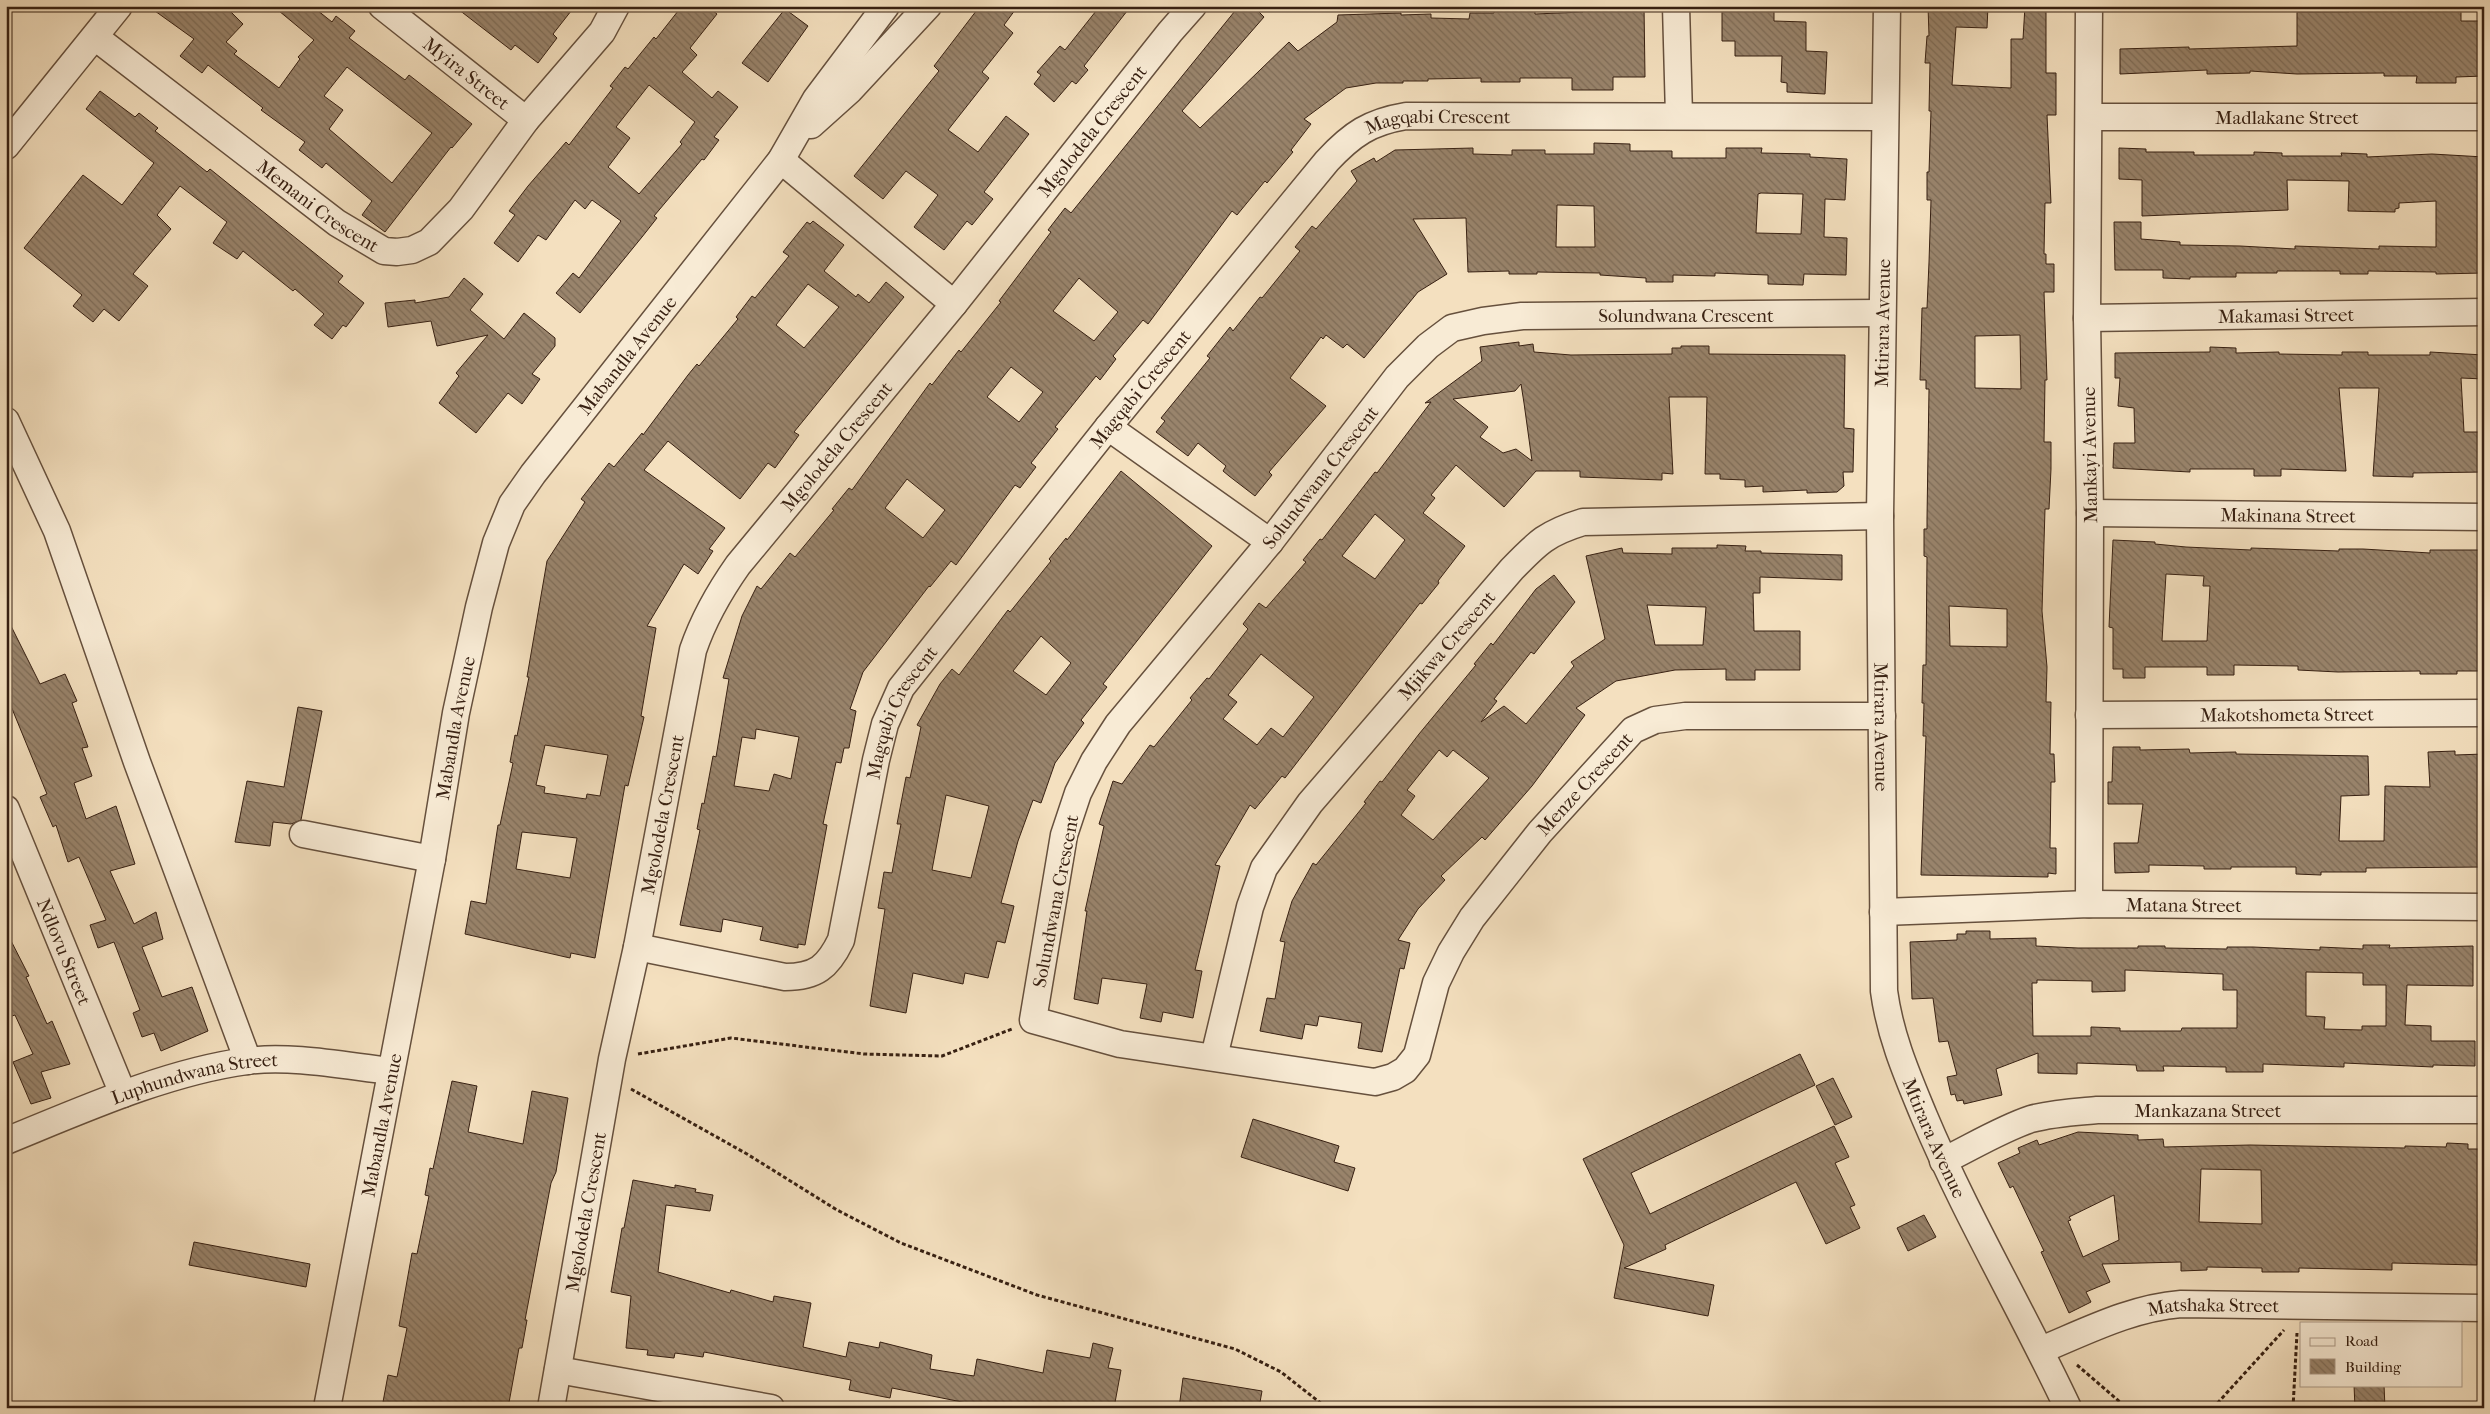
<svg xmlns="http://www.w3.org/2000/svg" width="2490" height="1414" font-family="'IM FELL French Canon',serif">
  <defs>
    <pattern id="building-back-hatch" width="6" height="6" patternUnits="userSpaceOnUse" patternTransform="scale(1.25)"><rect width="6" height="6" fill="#99846c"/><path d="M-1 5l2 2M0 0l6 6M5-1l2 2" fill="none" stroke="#7e6c57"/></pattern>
  </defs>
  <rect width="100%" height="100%" fill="#f4e0bf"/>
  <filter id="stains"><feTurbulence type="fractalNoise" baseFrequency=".004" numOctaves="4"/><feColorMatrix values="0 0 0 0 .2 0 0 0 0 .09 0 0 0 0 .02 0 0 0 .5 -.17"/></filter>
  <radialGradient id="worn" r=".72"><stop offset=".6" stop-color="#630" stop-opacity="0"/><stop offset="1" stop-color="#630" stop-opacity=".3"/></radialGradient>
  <g fill="url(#building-back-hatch)" stroke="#372012" fill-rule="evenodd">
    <path d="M148,6h77l18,18 -17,18 11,9 -3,3 45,34 21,-29 -2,-2 16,-17 -41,-34h39l20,16 4,-6 19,15 -6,7 56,42 4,-5 63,49 -20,24 -1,-1 -66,85 -23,-17 10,-14 -46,-38 -4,5 -23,-18 6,-8 -44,-32 2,-2 -55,-43 -6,8 -22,-17 14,-17zM347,67l85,66 -40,50 -63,-54 14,-19 -19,-14z"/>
    <polygon points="454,6 575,6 553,34 557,38 538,63 515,45 511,50"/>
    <path d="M682,6h25l10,8 -27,34 7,7 -15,17 30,26 6,-7 20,16 -24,30 5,3 -15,20 -2,-1 -48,57 3,2 -15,19 -62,76 -24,-20 17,-20 6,5 42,-57 -29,-21 -7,9 -10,-9 -29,40 -8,-5 -20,27 -24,-19 21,-28 -6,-4 19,-25 38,-44 3,3 44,-57 -3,-2 15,-19 3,2 26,-32 2,2zM649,85l46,37 -15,20 2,2 -43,50 -31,-27 22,-29 -14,-11z"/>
    <polygon points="980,6 1018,6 1004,25 1013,33 982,72 989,78 948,130 978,152 1006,116 1029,134 984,192 993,199 972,225 967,221 944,250 914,227 938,195 906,171 883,199 854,176 939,71 934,66"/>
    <polygon points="1100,6 1131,6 1084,66 1088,70 1076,84 1072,81 1054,102 1034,84 1041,75 1037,72 1060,46 1065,50"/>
    <path d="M1239,6h14l11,11 -82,94 18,17 89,-86 9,9 39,-29 1,-7 63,-2v2l30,-1v4l38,1 1,-6h24v-7h41v8l48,-2v-6h61l1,71h-32v13h-41v-12h-52v4h-39v-4l-53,1v2h-25v2h-27l-30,5 -42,31 7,5 -20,26 2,2 -26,31 -2,-2 -28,34 -5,-4 -84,113 -5,-4 -30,36 3,3 -16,21 -4,-4 -41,51 3,2 -27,34 5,4 -16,21 -5,-3 -59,80 -5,-4 -21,26 -1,-1 -66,86 -13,37 6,2 -7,37h-5l-3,15 -5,-1 -13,62 4,1 -22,120 -7,-1v4l-38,-8 3,-13 -40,-8 -2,13 -41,-7 20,-95 -3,-1 5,-26 2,1 9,-48 3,1 13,-78 -6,-1 19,-62 15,-30 4,3 29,-36 5,4 39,-47 -2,-1 17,-21 3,2 78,-107 2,2 27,-35 2,2 40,-50 -2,-1 52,-69 -3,-2 17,-22 6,5zM1079,278l39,34 -24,29 -41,-30zM1011,367l32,25 -24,30 -32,-25zM907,479l38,31 -22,28 -38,-30zM756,729l43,8 -8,42 -17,-5 -5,17 -35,-5 8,-49 13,2z"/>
    <polygon points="1722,6 1774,6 1774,21 1806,22 1806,51 1827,52 1825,94 1787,92 1787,83 1781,82 1782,56 1735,56 1735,41 1722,41"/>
    <path d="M1928,6h60l-1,22 -31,-1 -4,58 59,3v-49h12l2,-33h21v67h10v42h-9l4,88h-6l-1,51h2v10h8v28h-10l3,88h-2l-1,62h7v27l-2,40h-4l-3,102 5,56 -1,35h5l-1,52h4l1,28h-4l-1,66h6v26l-8,-1v4l-127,-2 5,-139h-3l1,-33h-2l1,-38h3l1,-108 -3,-1v-27h3v-10l2,-130h-3v-9h-6l2,-72h5l2,-46 2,-62h-4v-28h2l2,-61h-2l1,-48h-5l2,-27h2zM2020,335l1,54 -46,-1v-52zM1949,606l58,3v38l-57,-1z"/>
    <polygon points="2350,6 2461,6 2461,21 2484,21 2484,76 2456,77 2456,83 2416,83 2417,76 2384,76 2384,73 2297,74 2250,71 2250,73 2207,74 2207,70 2120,74 2120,49 2189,47 2189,49 2297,46 2297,12 2349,12"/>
    <polygon points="785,9 808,26 768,82 742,63"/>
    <polygon points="100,91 135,117 139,113 158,128 155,131 207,172 210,169 343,276 338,282 364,303 346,327 343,325 332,339 314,325 324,314 295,289 293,291 243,251 237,259 213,243 227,222 180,186 157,215 171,229 133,274 148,286 119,321 104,309 93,322 73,306 82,295 24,248 83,175 122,205 154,163 86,109"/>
    <path d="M1594,143l36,1v7h42v7h54v-10h36l-1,5 49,1v3l37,2 -2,41 -20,-1 -1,38 23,1 -1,37 -42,-1 -1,11 -35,-1v-9l-53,-2v3l-42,-1v7h-27v-4l-46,-3v-2l-63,-1v2h-28v-3l-41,1 -2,-54 -53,1 34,55 -29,18 -54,66 -17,-14 -4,4 -17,-13 -3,4 -2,-2 -31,41 36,28 -57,66 3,3 -17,21 -26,-20 -6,-5 3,-5 -28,-23 -10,13 -32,-24 9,-11 -4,-3 49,-60 -3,-2 23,-29 3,4 27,-34 2,1 38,-47 -5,-4 17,-21 4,3 41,-48 -6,-10 23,-13 2,4 19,-12 78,-2v6l39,1v-5h33v4h49zM1761,193l42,1 -2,40 -45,-1 2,-39zM1557,205l37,1 1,41h-39z"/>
    <polygon points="2119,148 2146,149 2146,152 2194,152 2194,155 2254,155 2254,152 2282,153 2282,156 2342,156 2341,153 2367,154 2367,157 2432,154 2484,157 2484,273 2436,274 2436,272 2368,271 2368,274 2340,274 2340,271 2277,271 2277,273 2236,273 2236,277 2190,277 2190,279 2163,278 2163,270 2115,270 2114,222 2141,222 2141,239 2180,242 2180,245 2240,246 2295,249 2295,246 2379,249 2379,246 2436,247 2436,201 2399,203 2399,208 2395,209 2395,212 2348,211 2349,181 2287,180 2288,210 2142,216 2142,180 2119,179"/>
    <path d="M813,221l31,24 -20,26 32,26 2,-3 11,9 17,-21 18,15 -110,135 5,3 -24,33 -7,-5 -28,36 -72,-58 -24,29 81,58 -16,21 4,2 -15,23 -14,-10 -37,62 9,2 -15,88 3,1 -16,69 -3,-1 -30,173 -24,-5 -1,5 -105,-24 6,-33 15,3 12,-79h2l13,-62 -3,-1 5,-27 2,1 12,-59h-2l20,-116 38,-59 -4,-3 28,-36 5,4 28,-34 1,2 45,-60 9,-11 2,2 39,-47 -2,-2 16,-21 3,2 34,-42 -6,-4 24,-30 3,2zM808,284l31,23 -35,41 -28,-23zM545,745l63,10 -8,41 -13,-2 -1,5 -42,-6 1,-6 -9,-2zM522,832l55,6 -7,40 -54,-9z"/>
    <polygon points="464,278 483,294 470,310 504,339 524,313 555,338 555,346 532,374 540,379 522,404 508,393 476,433 439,403 459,376 456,373 488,335 437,346 431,321 388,327 385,303 415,300 415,303 449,297"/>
    <path d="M1519,342v4l14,-2 1,8 37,3 101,-1v-6h9v-2h28v8l136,1 -1,73 10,1 -1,43h-10l1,14 -7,6 -30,1v-3l-44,2v-6l-18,1v-7l-25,-1v-5h-15l2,-77h-38l4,77 -11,-1v7l-82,-3v-6h-44l-32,36 -48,-42 -25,30 4,3 -12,15 42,33 -27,35 1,2 -17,21 -2,-1 -135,175 -3,-2 -27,33 -5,-4 -35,60 5,1 -25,104 7,1 -9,47 -30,-6 -2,10 -21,-4 7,-34 -45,-6 -4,26 -24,-5 13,-88h-2l19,-85 -5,-2 14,-43 9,3 28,-39 4,2 38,-47 -2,-2 17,-20 2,1 39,-50 -5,-5 16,-21 7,5 40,-46 -3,-2 17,-21 2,1 53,-68 2,1 54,-71 -6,1 57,-42 -2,-14zM1521,384l3,19 8,58 -16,-12 -13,4 -23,-16 8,-10 -35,-28 62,-8zM1375,514l30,26 -30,39 -33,-23zM1261,654l53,43 -31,40 -12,-9 -14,17 -34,-26 14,-17 -9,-7z"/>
    <polygon points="2210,347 2236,348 2236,353 2279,352 2279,354 2342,355 2342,352 2368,352 2368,355 2430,355 2430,352 2484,355 2484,379 2461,378 2464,432 2484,432 2484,472 2413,473 2413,477 2373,476 2379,388 2339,388 2346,471 2281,469 2281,476 2254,476 2254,469 2190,469 2190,472 2113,468 2114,443 2135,443 2134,408 2118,406 2120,378 2115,378 2115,353 2210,352"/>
    <path d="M1121,471l91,75 -109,138 4,3 -26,33 3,3 -29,40 -14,40 -8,-3 -15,41 -17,62 13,3 -9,37 -8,-2 -9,37 -23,-5 -2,11 -50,-11 -7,40 -36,-7 15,-97 -7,-1 6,-36 8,1 9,-49h-4l9,-47 4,1 11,-51 -4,-2 23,-41 12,-15 7,6 49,-65 2,2 41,-51 -2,-2 17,-21 1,2zM1041,636l30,27 -25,32 -33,-24zM946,795l43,11 -18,72 -39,-8z"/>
    <path d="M2113,540l42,2v2l31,3 65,3v-2l88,3v-2h24l67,4v-3h54v121h-27v3h-37v-3l-82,1 -40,-2v-4l-64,-1v10h-27v-8h-62v11h-22v-9h-10v-41l-4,-1zM2166,574l38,2 -1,10h7l-3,55h-45z"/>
    <path d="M1717,545l29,1 -1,5h16v2l81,2v25l-82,-3v16h-7l1,38h46v39h-45v10h-29v-11l-51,1 -59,11 -40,27 9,7 -53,71 -47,54 -3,-3 -41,39 4,4 -27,29 -20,31 12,3 -6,26 -4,-1 -18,84 -24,-4 4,-25 -43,-7 -2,10 -12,-2 -3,15 -42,-8 7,-33 8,1 10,-57 -5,-1 12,-40 21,-38 3,2 50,-62 -2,-1 16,-21 2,1 37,-48 57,-69 -2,-1 17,-21 2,2 43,-56 18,-14 21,27 -41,52 -3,-2 -37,47 3,2 -16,21 23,-16 22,18 48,-58 -3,-4 34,-23 -19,-83 36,-8 1,5 49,1v-6h45zM1647,605l59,2 -3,38h-48zM1439,750l8,7 6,-7 36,28 -56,62 -32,-25 14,-19 -8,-6z"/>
    <polygon points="6,616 40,684 65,674 77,701 72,703 88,747 82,748 92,776 74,783 86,819 116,806 135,864 110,871 134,924 156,912 163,939 142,947 162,997 192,987 208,1031 161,1051 154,1033 142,1037 133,1013 140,1010 114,942 98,948 90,925 106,920 79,857 68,862 56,825 53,827 40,797 47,794 6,694"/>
    <polygon points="298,707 322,711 301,820 291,824 273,822 270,846 235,842 247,781 284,787"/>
    <polygon points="2113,747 2140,747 2140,750 2189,749 2190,753 2236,752 2236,754 2368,756 2369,795 2341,796 2339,841 2384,841 2385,786 2430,787 2428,752 2455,751 2455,755 2484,754 2484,779 2480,779 2479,829 2484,829 2484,867 2366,868 2366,872 2321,872 2321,875 2296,874 2296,867 2231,867 2231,869 2204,869 2204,866 2149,865 2149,872 2115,873 2114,843 2138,843 2143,804 2108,804 2108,782 2112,782"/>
    <polygon points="6,931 29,976 26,977 47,1024 52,1021 70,1064 41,1072 51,1098 31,1104 13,1062 33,1054 15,1015 6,1018"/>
    <path d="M1966,931h24v8l46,-1v8l42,2h60v-2h27v2l62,1v-2h26l67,3v-3l43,2v-4h27l-1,3 84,-2v40l-66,-1 -2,40 26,1v15h44v25l-42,-1v2l-89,-4v4l-81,-3v8h-37v-5l-63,-1 1,5h-27l-1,-6 -59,-2v11l-39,-1v-20l-42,16 6,26 -38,9 -1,-4 -6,1 -2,-7 -4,1 -4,-18 10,-2 -9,-34 -9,1 -6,-44 -21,1 -2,-57 47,-2v-6h9zM2125,970l98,4v16h14v38h-55l-1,3h-61v-3l-29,-1v9h-58l-1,-53h5v-3l55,1v11l33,-1zM2306,972l57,1v12h23v41h-24v4l-38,-1 1,-12 -19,-1z"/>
    <polygon points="1800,1054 1815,1085 1631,1173 1650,1214 1834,1126 1849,1157 1835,1163 1855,1205 1850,1207 1860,1228 1826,1244 1796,1182 1665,1245 1666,1249 1624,1268 1714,1285 1708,1316 1614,1298 1624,1245 1583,1159"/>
    <polygon points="1833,1078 1852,1117 1835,1125 1816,1086"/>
    <polygon points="452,1081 477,1086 468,1132 523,1144 532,1091 568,1098 556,1172 551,1183 525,1320 527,1320 522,1348 519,1348 508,1408 444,1408 426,1404 425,1408 388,1408 389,1403 383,1402 388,1375 397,1377 407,1328 399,1326 412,1253 417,1254 429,1196 425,1195 430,1168 433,1169"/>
    <polygon points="1253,1119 1339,1146 1334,1162 1355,1168 1348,1191 1241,1157"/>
    <path d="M2078,1132l60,3v5l25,-1 1,8 86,-2 155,3v-2l41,1 1,-4 21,1v5h11l-2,116 -85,-2v7l-93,-2v4h-37v-4l-55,-1v3l-26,1v-9l-79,2 8,18 -24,10 5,10 -22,11 -28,-61 3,-1 -31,-65 -3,2 -12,-25 22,-10 -2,-5 19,-8 2,5zM2201,1169l60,1 1,54 -63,-2zM2114,1195l5,45 -36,17 -15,-36 3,-1 -2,-3z"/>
    <polygon points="633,1180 675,1188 675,1185 696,1189 695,1192 713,1195 710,1211 666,1205 658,1272 730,1293 731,1290 773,1302 774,1296 811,1303 803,1347 846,1357 849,1342 879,1348 880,1342 932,1355 930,1369 974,1376 977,1359 1043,1373 1047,1350 1090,1358 1093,1343 1113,1348 1108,1368 1121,1370 1114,1408 992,1408 892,1388 890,1398 849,1390 851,1380 799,1370 704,1352 703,1357 675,1353 674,1358 647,1355 648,1350 626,1348 631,1296 611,1292 622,1228 624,1228"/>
    <polygon points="1924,1215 1936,1237 1908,1251 1897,1228"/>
    <polygon points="194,1242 310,1264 306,1287 189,1265"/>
    <polygon points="1183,1378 1262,1391 1259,1408 1179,1408"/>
    <polygon points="2354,1385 2384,1385 2385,1408 2355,1408"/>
  </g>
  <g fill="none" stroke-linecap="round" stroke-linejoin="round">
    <g stroke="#66503d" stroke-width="29">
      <g id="minor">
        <path id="s1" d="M382,6l144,114"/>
        <polyline points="1676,6 1679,116"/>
        <path id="s2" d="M1887,6l-7,510 4,475c6,45 23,84 40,125 42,100 98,194 144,292"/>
        <path id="s3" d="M95,37l242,186 47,28 13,1 15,-2 17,-8 32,-33 65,-89 76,-88 14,-26"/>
        <path id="s4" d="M2089,117h395"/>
        <polyline points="811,125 850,90 928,6"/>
        <polyline points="6,146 119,6"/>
        <polyline points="781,160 954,304"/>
        <path id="s5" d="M1882,313l-360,3 -39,5 -31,7 -24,18 -31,31 -127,165 -152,182 -24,37 -16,32 -14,42 -31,185 87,24 255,38 18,-5 12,-7 12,-15 19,-72 15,-31 21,-34 68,-86 93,-102 22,-10 30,-4h197"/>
        <path id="s6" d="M2087,318l397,-6"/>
        <polyline points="6,421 57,531 137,762 248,1061"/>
        <polyline points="1108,427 1270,542"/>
        <path id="s7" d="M2090,513l394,4"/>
        <path id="s8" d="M2089,715l395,-2"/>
        <path id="s9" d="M6,809l117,285"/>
        <polyline points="303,834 432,859"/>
        <polyline points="2089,904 2090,513 2087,318 2089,6"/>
        <path id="s10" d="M1883,912l206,-8 395,3"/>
        <path id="s11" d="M637,947l148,30c31,0 43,-10 56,-37l35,-180 9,-36 16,-36 207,-261 219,-266c25,-27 43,-39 79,-45l478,1"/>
        <path id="s12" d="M1214,1057l36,-150 14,-39 46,-65 202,-234c26,-27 35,-36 71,-47l297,-6"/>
        <path id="s13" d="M6,1141c76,-31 160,-69 241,-80 44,-6 99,5 144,10"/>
        <path id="s14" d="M1943,1161c29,-14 58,-32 88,-42 22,-6 44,-7 66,-9h387"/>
        <path id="s15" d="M2041,1350c46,-19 90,-42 140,-46l303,4"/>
        <polyline points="558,1370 771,1408"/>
        <path id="s16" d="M327,1408l105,-549 24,-146 23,-106 17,-64 16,-39 21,-30 248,-314 35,-61 70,-93"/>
        <path id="s17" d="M551,1408l61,-349 25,-112 56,-297c11,-32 26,-58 45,-85l216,-261 216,-272 23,-26"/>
      </g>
    </g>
    <g stroke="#372012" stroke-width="3" stroke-dasharray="4 2.5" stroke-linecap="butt">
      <polyline points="638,1054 731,1038 864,1054 942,1056 1012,1029"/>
      <polyline points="631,1089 747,1154 837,1210 901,1243 1037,1295 1235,1349 1281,1372 1327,1408"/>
      <polyline points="2077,1365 2127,1408"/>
      <polyline points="2213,1408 2284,1330"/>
      <polyline points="2293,1408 2297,1333"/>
    </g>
    <use href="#minor" stroke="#f8ebd5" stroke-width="26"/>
  </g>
  <g text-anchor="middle" stroke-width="5" stroke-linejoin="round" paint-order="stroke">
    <g font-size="19" fill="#372012" stroke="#f8ebd5">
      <text dy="7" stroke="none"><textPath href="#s1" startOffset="108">Myira Street</textPath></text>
      <text dy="7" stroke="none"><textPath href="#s4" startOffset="198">Madlakane Street</textPath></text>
      <text dy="7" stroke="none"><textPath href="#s11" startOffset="1285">Magqabi Crescent</textPath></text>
      <text dy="7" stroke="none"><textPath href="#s17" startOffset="1428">Mgolodela Crescent</textPath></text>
      <text dy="7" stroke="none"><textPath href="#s3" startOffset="280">Memani Crescent</textPath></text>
      <text x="1686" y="322">Solundwana Crescent</text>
      <text dy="7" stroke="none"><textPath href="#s6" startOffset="199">Makamasi Street</textPath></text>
      <text transform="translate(1882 323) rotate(-89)" y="7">Mtirara Avenue</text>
      <text dy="7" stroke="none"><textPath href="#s16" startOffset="1112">Mabandla Avenue</textPath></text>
      <text dy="7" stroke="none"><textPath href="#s11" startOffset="866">Magqabi Crescent</textPath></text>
      <text dy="7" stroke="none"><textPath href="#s17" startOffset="1022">Mgolodela Crescent</textPath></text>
      <text transform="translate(2089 455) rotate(-91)" y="7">Mankayi Avenue</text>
      <text transform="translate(1320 477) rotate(-52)" y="7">Solundwana Crescent</text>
      <text dy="7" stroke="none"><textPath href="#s7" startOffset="198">Makinana Street</textPath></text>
      <text dy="7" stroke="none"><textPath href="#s12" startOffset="484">Mjikwa Crescent</textPath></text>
      <text dy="7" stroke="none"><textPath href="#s11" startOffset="461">Magqabi Crescent</textPath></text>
      <text dy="7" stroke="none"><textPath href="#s8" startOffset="198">Makotshometa Street</textPath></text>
      <text dy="7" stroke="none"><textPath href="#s16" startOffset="692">Mabandla Avenue</textPath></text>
      <text dy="7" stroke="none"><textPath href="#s2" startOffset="721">Mtirara Avenue</textPath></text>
      <text dy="7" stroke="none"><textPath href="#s5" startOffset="1986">Menze Crescent</textPath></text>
      <text dy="7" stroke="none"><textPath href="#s17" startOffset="604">Mgolodela Crescent</textPath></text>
      <text transform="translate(1055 901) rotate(-79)" y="7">Solundwana Crescent</text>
      <text dy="7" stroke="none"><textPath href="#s10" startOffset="301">Matana Street</textPath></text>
      <text dy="7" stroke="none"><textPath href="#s9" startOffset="154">Ndlovu Street</textPath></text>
      <text dy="7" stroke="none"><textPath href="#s13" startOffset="200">Luphundwana Street</textPath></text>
      <text dy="7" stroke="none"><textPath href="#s14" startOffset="275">Mankazana Street</textPath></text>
      <text dy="7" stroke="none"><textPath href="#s16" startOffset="288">Mabandla Avenue</textPath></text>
      <text dy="7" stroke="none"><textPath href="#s2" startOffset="1141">Mtirara Avenue</textPath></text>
      <text dy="7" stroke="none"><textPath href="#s17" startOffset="199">Mgolodela Crescent</textPath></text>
      <text dy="7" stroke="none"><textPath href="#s15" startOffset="180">Matshaka Street</textPath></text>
    </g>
  </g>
  <rect width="2490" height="1414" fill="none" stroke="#f4e0bf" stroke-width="25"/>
  <rect x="8" y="8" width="2475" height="1399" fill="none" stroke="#372012" stroke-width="2.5"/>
  <rect x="12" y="12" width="2465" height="1389" fill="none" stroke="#372012"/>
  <rect x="2300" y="1322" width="162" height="65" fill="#f8ebd5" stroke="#ab9a87"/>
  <rect x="2310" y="1338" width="25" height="8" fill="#f8ebd5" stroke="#ab9a87"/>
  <text x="2345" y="1346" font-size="15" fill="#372012">Road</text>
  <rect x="2310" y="1359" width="25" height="15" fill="url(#building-back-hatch)" stroke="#ab9a87"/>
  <text x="2345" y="1372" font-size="15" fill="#372012">Building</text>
  <rect width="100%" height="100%" filter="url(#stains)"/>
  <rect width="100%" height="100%" fill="url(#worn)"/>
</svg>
